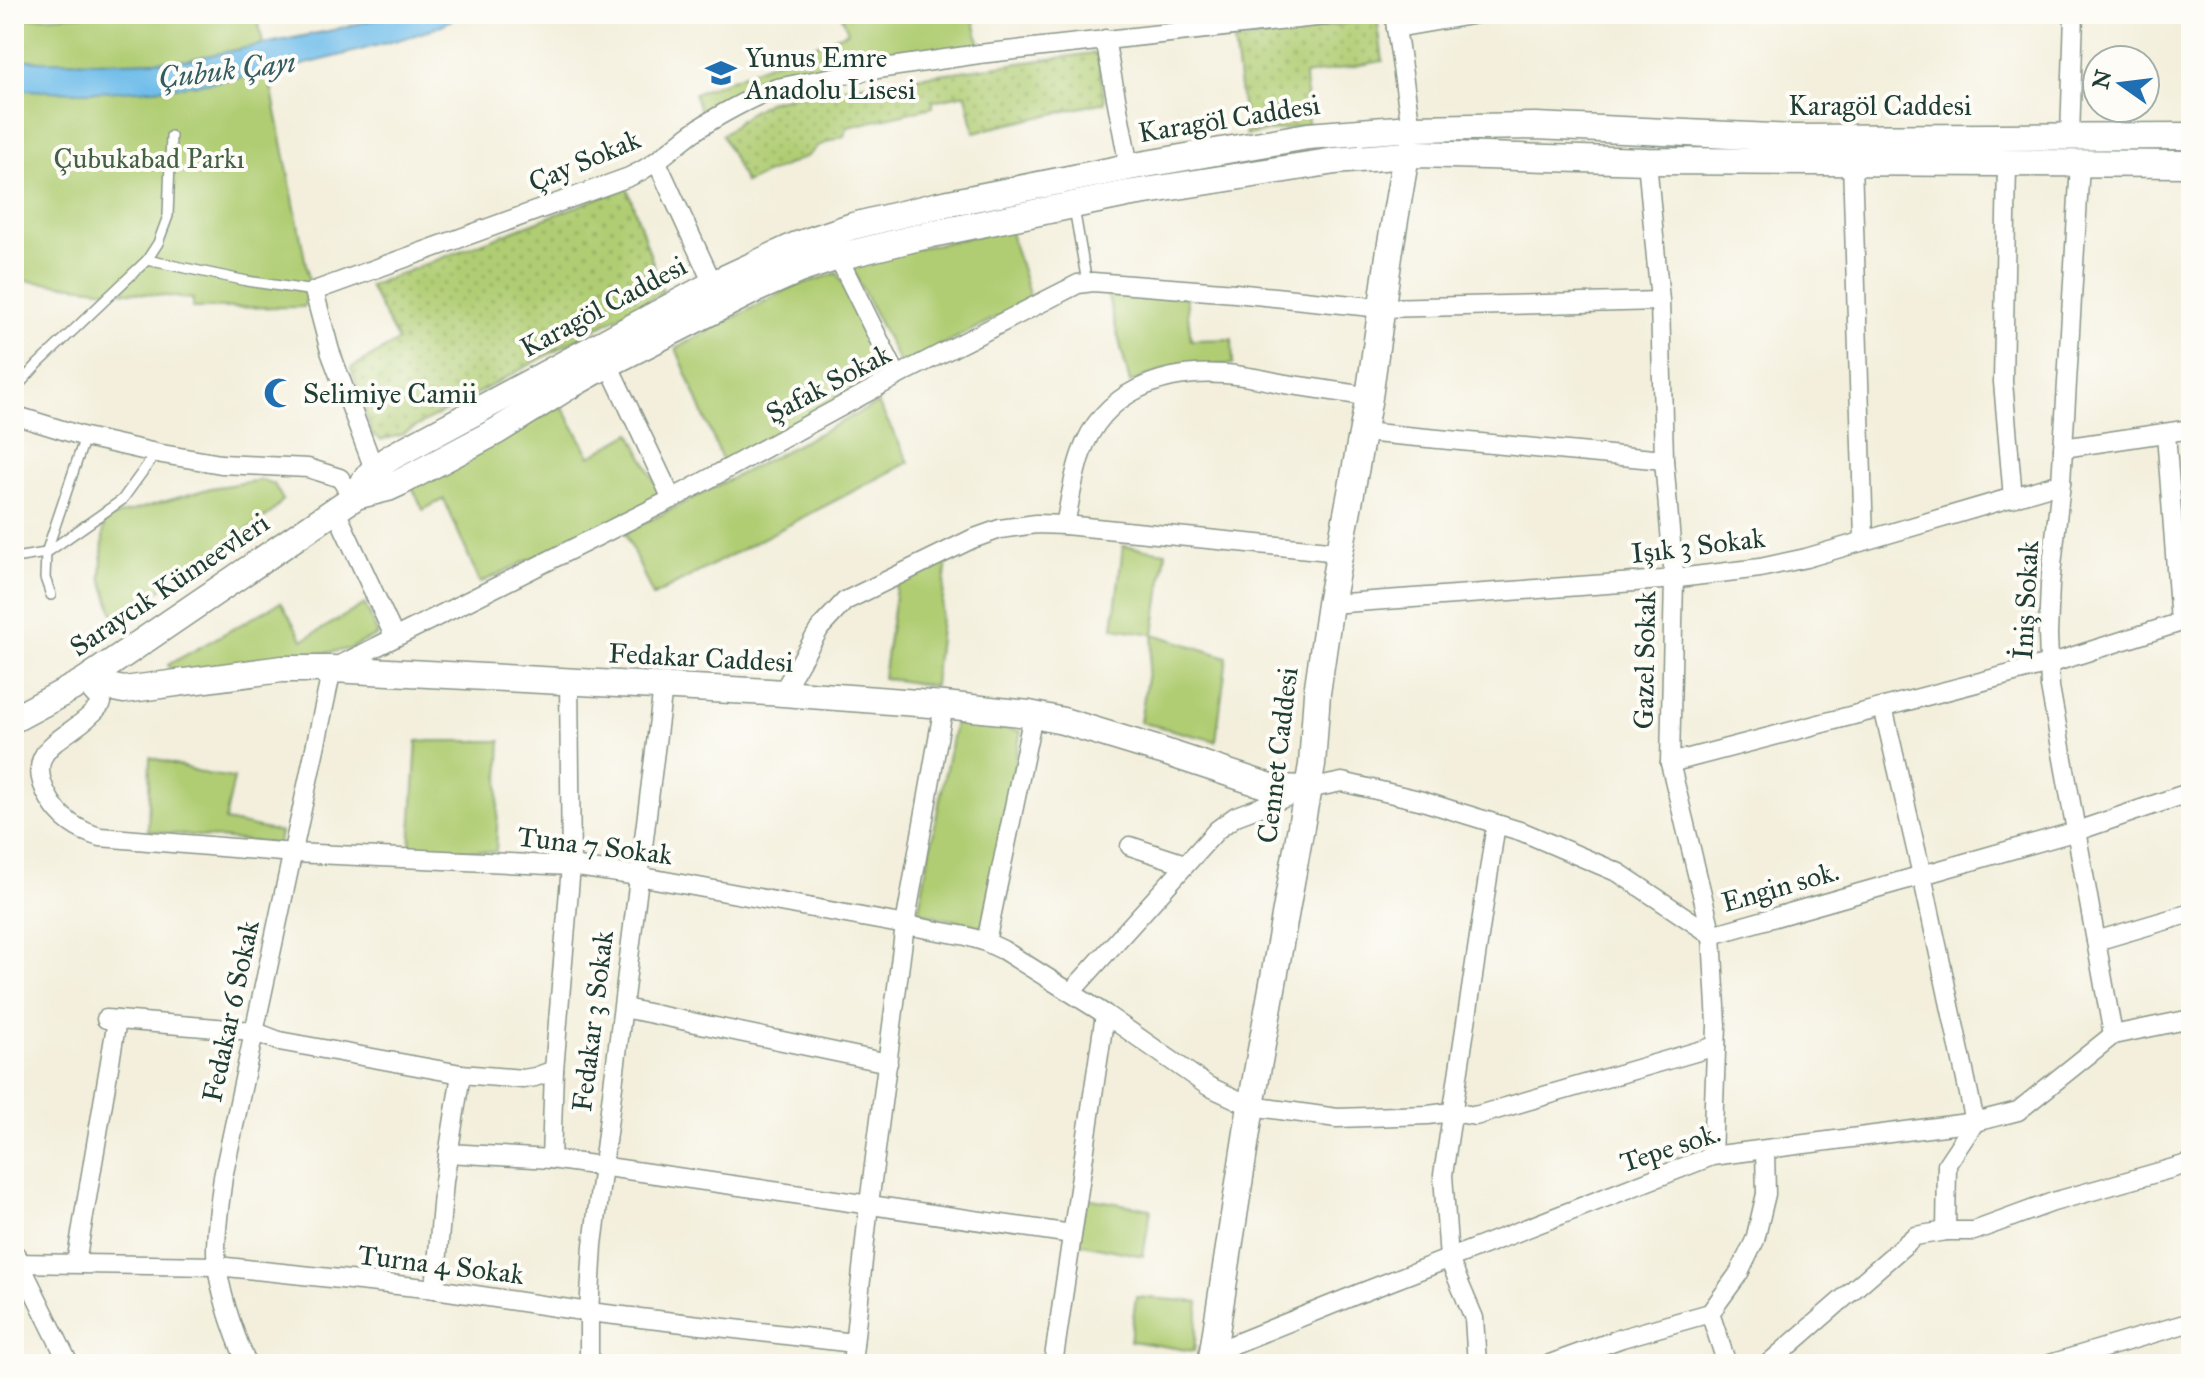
<svg xmlns="http://www.w3.org/2000/svg" width="2205" height="1378" font-family="'IM FELL Great Primer',serif">
  <defs>
    <pattern id="grass-dots" width="8" height="8" patternUnits="userSpaceOnUse" patternTransform="scale(2)"><rect width="8" height="8" fill="#b0cd73"/><path d="M2 2h.1M6 6h.1" fill="none" stroke="#8fa85f" stroke-width="1.8" stroke-linecap="round"/></pattern>
  </defs>
  <rect width="100%" height="100%" fill="#fdfcf7"/>
  <filter id="ink" filterUnits="userSpaceOnUse"><feTurbulence type="fractalNoise" baseFrequency=".0125" numOctaves="2"/><feDisplacementMap in="SourceGraphic" scale="16" xChannelSelector="R" yChannelSelector="G"/><feConvolveMatrix kernelMatrix="1 2 1 2 8 2 1 2 1" color-interpolation-filters="sRGB"/></filter>
  <filter id="wash" filterUnits="userSpaceOnUse"><feTurbulence type="fractalNoise" baseFrequency=".006" numOctaves="4" result="noise"/><feDisplacementMap in="SourceGraphic" scale="32" xChannelSelector="R" yChannelSelector="G"/><feGaussianBlur stdDeviation="1.8" result="paint"/><feColorMatrix in="noise" values="0 0 0 0 0 0 0 0 0 0 0 0 0 0 0 0 0 1.4 0 .05"/><feComposite in="paint" operator="in"/></filter>
  <g filter="url(#wash)">
    <rect width="100%" height="100%" fill="#f3efdc"/>
    <g fill="url(#grass-dots)" stroke="#688554" stroke-width="2">
      <polygon points="1377,18 1383,61 1305,75 1308,125 1246,135 1234,42"/>
      <polygon points="1093,53 1098,57 1105,102 974,132 966,94 933,101 933,107 848,127 844,136 818,146 808,156 745,183 722,135 749,113 768,102 789,97 836,88"/>
      <polygon points="627,187 663,292 401,435 381,440 372,434 351,368 398,341 369,286"/>
    </g>
    <g fill="#b0cd73" stroke="#688554" stroke-width="2">
      <polygon points="92,14 257,14 310,285 304,307 192,308 193,299 18,280 19,402 14,402 14,19"/>
      <polygon points="841,14 972,14 980,45 782,75 759,83 702,115 694,94 848,32"/>
      <polygon points="1009,229 1031,300 901,366 849,263"/>
      <polygon points="837,273 890,374 724,465 676,348 790,288"/>
      <polygon points="1107,293 1186,297 1191,340 1232,339 1233,364 1165,369 1130,383"/>
      <polygon points="878,403 909,462 653,596 625,533"/>
      <polygon points="562,406 590,456 631,433 662,497 480,583 444,499 423,510 412,487"/>
      <polygon points="261,480 274,484 283,500 271,513 116,621 101,577 104,519 211,488"/>
      <polygon points="1123,546 1166,552 1154,634 1227,657 1216,741 1140,722 1154,634 1113,628"/>
      <polygon points="947,559 934,686 883,678 897,582"/>
      <polygon points="281,602 303,640 365,604 378,635 349,649 175,678 168,665"/>
      <polygon points="955,722 1021,731 983,927 918,912"/>
      <polygon points="417,741 501,741 496,852 410,848"/>
      <polygon points="150,757 207,774 234,778 225,821 280,832 278,844 148,831"/>
      <polygon points="1086,1198 1151,1209 1143,1256 1077,1243"/>
      <polygon points="1136,1297 1199,1302 1194,1351 1130,1341"/>
    </g>
    <path fill="#70bdea" stroke="#487d8f" stroke-width="2" d="M395,14h65c-21,17 -59,25 -85,32 -118,34 -239,54 -361,43v-31l24,3 82,1 66,-2 147,-30z"/>
  </g>
  <g filter="url(#ink)">
    <g fill="none" stroke-linecap="round" stroke-linejoin="round">
      <g stroke="#899688" stroke-width="12">
        <g id="lane">
          <polyline points="1074,208 1087,283"/>
          <polyline points="147,260 247,281 314,291"/>
          <polyline points="14,390 38,364 147,260 158,243 168,216 171,136"/>
          <polyline points="14,558 46,553 122,500 156,453"/>
          <polyline points="51,595 45,578 46,553 85,437"/>
        </g>
      </g>
      <g stroke="#899688" stroke-width="21">
        <g id="street">
          <polyline points="1394,14 1411,128 1409,138"/>
          <polyline points="1396,28 1477,14"/>
          <polyline points="1105,39 1129,167"/>
          <polyline points="2070,137 2074,14"/>
          <polyline points="1647,161 1660,301 1664,460 1674,578 1670,763 1712,935 1717,1025 1712,1156"/>
          <polyline points="657,162 713,284"/>
          <polyline points="1852,162 1864,539"/>
          <polyline points="2007,163 2003,382 2013,498"/>
          <polyline points="2080,164 2061,483 2050,584 2048,634 2050,687 2113,1035"/>
          <polyline points="838,257 897,376"/>
          <polyline points="608,364 672,499"/>
          <polyline points="14,415 85,437 156,453 221,464 308,468 340,478 353,498"/>
          <polyline points="1363,432 1664,460"/>
          <polyline points="2166,433 2180,622"/>
          <polyline points="2063,448 2191,429"/>
          <path d="M374,469l-44,-118 -16,-60 315,-114c27,-12 40,-27 63,-44 21,-15 61,-37 85,-45l87,-17 115,-17 364,-40"/>
          <polyline points="336,511 394,636"/>
          <path d="M1065,525c5,-23 8,-49 16,-71 22,-63 82,-84 143,-80 20,1 41,6 61,10 28,4 56,8 84,13"/>
          <polyline points="1330,604 1662,580 1760,568 1806,558 2061,483"/>
          <path d="M83,682l19,21c-29,38 -85,40 -52,97 11,19 29,31 50,37l194,16 277,13 67,10 328,60 20,6 17,8 102,64 103,72 43,20 86,12 91,-3 24,-3 23,4 241,-70"/>
          <polyline points="782,693 820,628 845,601 972,539 1000,529 1036,524 1065,525 1339,552"/>
          <polyline points="1883,707 1922,875 1975,1122 1947,1164 1946,1231"/>
          <polyline points="1670,763 2049,664 2191,619"/>
          <polyline points="1130,846 1185,864"/>
          <polyline points="2096,941 2191,913"/>
          <polyline points="986,942 1033,715"/>
          <polyline points="1071,992 1217,830 1236,816 1308,789 1342,782 1419,800 1523,832 1619,873 1712,935 2077,831 2191,792"/>
          <polyline points="624,1008 888,1063"/>
          <polyline points="106,1019 253,1031 279,1041 461,1074 523,1079 535,1077 554,1070"/>
          <polyline points="448,1153 551,1159 1072,1234"/>
          <polyline points="551,1159 554,1070 571,866 569,683"/>
          <polyline points="16,1255 69,1364"/>
          <polyline points="14,1263 217,1266 435,1289 589,1312 854,1343"/>
          <polyline points="76,1263 117,1020"/>
          <polyline points="435,1289 444,1181 461,1074"/>
          <polyline points="1710,1313 1727,1364"/>
          <polyline points="1212,1353 1358,1294 1712,1156 1975,1122 2018,1111 2113,1035 2191,1019"/>
          <path d="M247,1364c-14,-33 -30,-77 -31,-113 0,-25 4,-50 7,-74l109,-508 340,-170 225,-123 181,-92 15,-2 142,11 146,15 279,-7"/>
          <polyline points="589,1364 589,1312 593,1245 663,687"/>
          <polyline points="852,1364 869,1204 905,925 944,705"/>
          <polyline points="1053,1364 1105,1014"/>
          <polyline points="1477,1364 1474,1318 1449,1259 1443,1175 1496,824"/>
          <polyline points="1550,1364 1622,1338 1710,1313 1739,1273 1755,1240 1766,1194 1765,1150"/>
          <polyline points="1768,1364 1915,1236 1946,1231 1974,1231 2053,1202 2191,1163"/>
          <polyline points="2050,1364 2191,1322"/>
        </g>
      </g>
      <g stroke="#899688" stroke-width="29">
        <g id="secondary">
          <path d="M356,496c11,-21 18,-29 39,-41l318,-171 84,-39 56,-19 86,-21 190,-38 179,-31 103,-8 125,-2 257,12 398,-2"/>
          <polyline points="83,682 124,690 282,669 332,669 769,692 944,705 1029,714 1063,721 1162,751 1274,788 1308,789"/>
          <polyline points="14,719 83,682 356,496 388,488 401,482 497,431 569,386 608,364 752,291 799,270 838,257 932,234 1127,194 1335,161 1418,154 1647,161 2191,164"/>
          <polyline points="1211,1364 1251,1106 1312,765 1317,693 1330,604 1369,397 1390,249 1406,155"/>
        </g>
      </g>
      <use href="#lane" stroke="#fff" stroke-width="9"/>
      <use href="#street" stroke="#fff" stroke-width="18"/>
      <use href="#secondary" stroke="#fff" stroke-width="26"/>
    </g>
  </g>
  <defs>
    <g id="school-bare" transform="scale(2.4)"><path d="M0-5L7-2L0 1L-7-2ZM-4 1L0 2.5L4 1V4Q0 6-4 4Z" fill="#1f6fb2" stroke="#fdfcf7" stroke-width="2.5" paint-order="stroke"/></g>
    <g id="mosque-bare" transform="scale(2.4)"><path d="M3.5-4.9A6 6 0 1 0 3.5 4.9A5 5 0 1 1 3.5-4.9Z" fill="#1f6fb2" stroke="#fdfcf7" stroke-width="2.5" paint-order="stroke"/></g>
  </defs>
  <g fill-rule="evenodd">
    <use href="#school-bare" x="721" y="73"/>
    <use href="#mosque-bare" x="279" y="393"/>
  </g>
  <g text-anchor="middle" stroke-width="8" stroke-linejoin="round" paint-order="stroke">
    <g font-size="28" fill="#1f3d34" stroke="#fdfcf7" text-anchor="start">
      <text x="745" y="67">Yunus Emre<tspan x="745" dy="32">Anadolu Lisesi</tspan></text>
      <text x="303" y="403">Selimiye Camii</text>
    </g>
    <g font-size="28" fill="#1f3d34" stroke="#fdfcf7">
      <text x="1880" y="115">Karagöl Caddesi</text>
      <text transform="translate(1229 118) rotate(-9)" y="10">Karagöl Caddesi</text>
      <text transform="translate(584 160) rotate(-23)" y="10">Çay Sokak</text>
      <text transform="translate(603 306) rotate(-28)" y="10">Karagöl Caddesi</text>
      <text transform="translate(828 383) rotate(-28)" y="10">Şafak Sokak</text>
      <text transform="translate(1698 545) rotate(-7)" y="10">Işık 3 Sokak</text>
      <text transform="translate(169 584) rotate(-34)" y="10">Saraycık Kümeevleri</text>
      <text transform="translate(2025 600) rotate(-87)" y="10">İniş Sokak</text>
      <text transform="translate(701 657) rotate(3)" y="10">Fedakar Caddesi</text>
      <text transform="translate(1644 660) rotate(-89)" y="10">Gazel Sokak</text>
      <text transform="translate(1277 755) rotate(-83)" y="10">Cennet Caddesi</text>
      <text transform="translate(595 845) rotate(7)" y="10">Tuna 7 Sokak</text>
      <text transform="translate(1780 886) rotate(-16)" y="10">Engin sok.</text>
      <text transform="translate(230 1011) rotate(-78)" y="10">Fedakar 6 Sokak</text>
      <text transform="translate(592 1021) rotate(-83)" y="10">Fedakar 3 Sokak</text>
      <text transform="translate(1670 1147) rotate(-18)" y="10">Tepe sok.</text>
      <text transform="translate(441 1264) rotate(7)" y="10">Turna 4 Sokak</text>
    </g>
    <g font-size="28" fill="#436144" stroke="#fdfcf7">
      <text x="149" y="168">Çubukabad Parkı</text>
    </g>
    <g font-size="30" font-style="italic" fill="#335d62" stroke="#fdfcf7">
      <text transform="translate(227 70) rotate(-7)" y="10">Çubuk Çayı</text>
    </g>
  </g>
  <rect width="2205" height="1378" fill="none" stroke="#fdfcf7" stroke-width="48"/>
  <g transform="translate(2121 84) rotate(284)"><circle r="38" fill="#fdfcf7" stroke="#a4b0a9" stroke-width="2"/>
  <path d="M0-6L14 30L0 20L-14 30Z" fill="#1f6fb2"/>
  <text y="-12" font-size="22" font-weight="bold" text-anchor="middle" fill="#1f3d34">N</text>
  </g>
</svg>
